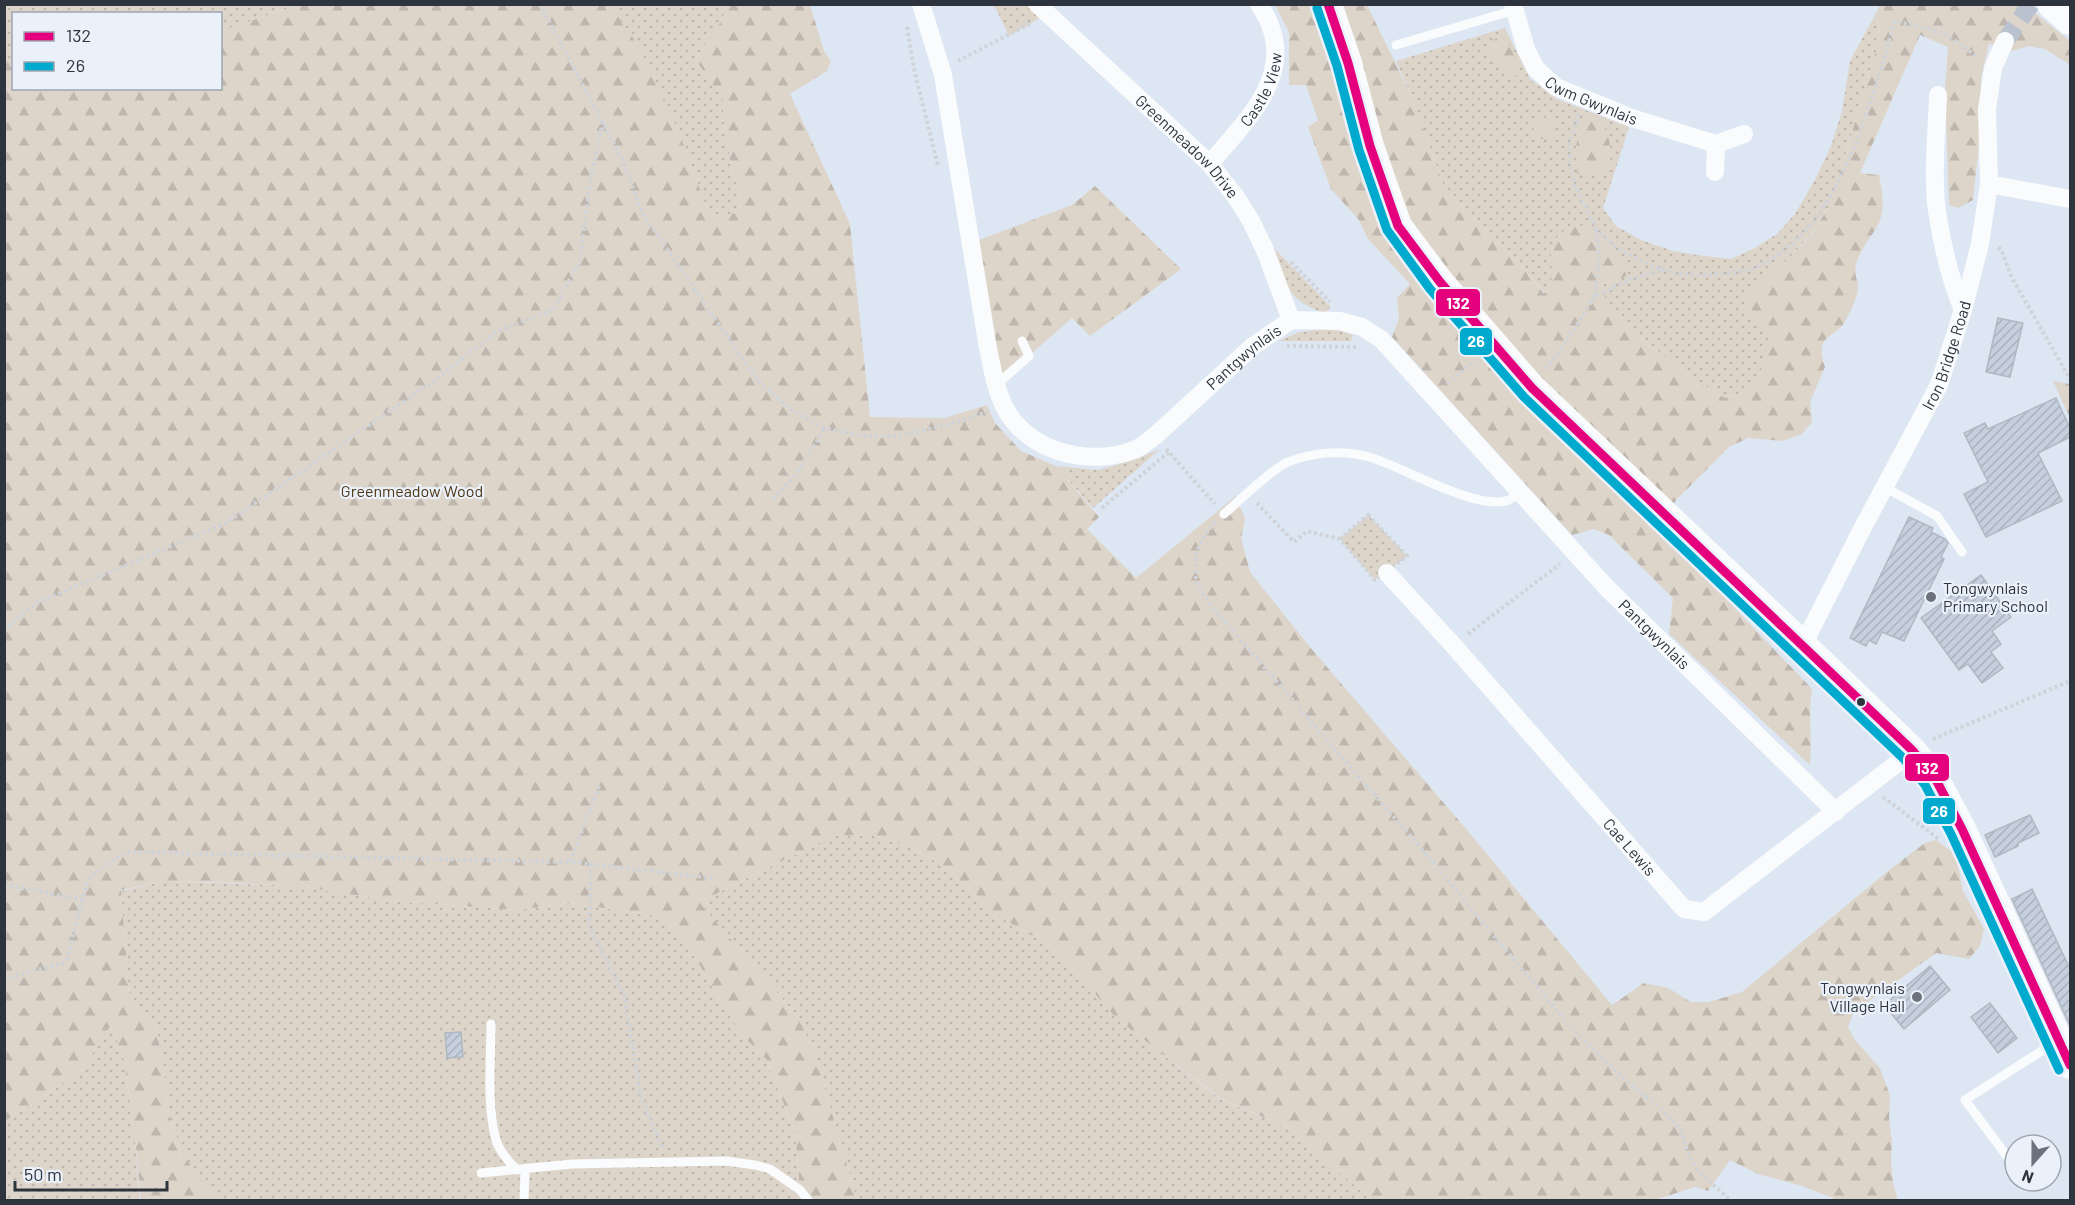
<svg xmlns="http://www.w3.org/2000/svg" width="2075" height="1205" font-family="Barlow,sans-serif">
  <defs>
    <pattern id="grass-dots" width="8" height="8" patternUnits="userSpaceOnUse" patternTransform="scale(1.5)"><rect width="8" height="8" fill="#ded5ca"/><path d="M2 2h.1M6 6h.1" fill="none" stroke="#bfb7ae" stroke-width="1.8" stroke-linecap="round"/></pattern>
    <pattern id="forest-firs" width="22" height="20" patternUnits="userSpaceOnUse" patternTransform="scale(1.5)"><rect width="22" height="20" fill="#ded5ca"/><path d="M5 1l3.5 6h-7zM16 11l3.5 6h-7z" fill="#bfb7ae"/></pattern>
    <pattern id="building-hatch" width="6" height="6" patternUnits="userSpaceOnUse" patternTransform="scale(1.5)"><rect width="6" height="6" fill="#c6cfdd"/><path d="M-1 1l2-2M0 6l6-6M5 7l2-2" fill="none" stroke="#aab2bf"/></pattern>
  </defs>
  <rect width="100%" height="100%" fill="#dde6f3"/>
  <g fill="url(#grass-dots)">
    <polygon points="5,5 298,5 221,31 220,14 14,14 13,58 8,58 5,60"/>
    <path d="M610,5h107l7,9 -10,21 -11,12 -7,13 28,40 -1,17 9,55 9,24 -3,15c-11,6 -21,8 -31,-2l-17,-47z"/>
    <polygon points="992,5 1054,5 1047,14 1009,36 996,9"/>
    <polygon points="1875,15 1880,26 1878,44 1831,203 1812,233 1790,257 1762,326 1771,331 1764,363 1755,382 1744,393 1725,398 1690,377 1636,333 1625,324 1620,313 1610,305 1602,292 1604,283 1618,280 1596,229 1551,256 1553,278 1545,294 1523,267 1463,208 1443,184 1412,97 1396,61 1505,28 1530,79 1557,99 1629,127 1603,208 1616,226 1641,240 1673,251 1704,256 1731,259 1755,248 1777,234 1795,214 1815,180 1831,146 1842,111 1850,61"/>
    <path d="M1270,244l61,63 -7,6c-41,-15 -38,-31 -54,-69z"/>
    <polygon points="1325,329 1342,331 1353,335 1351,341 1279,341 1299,332"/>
    <polygon points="1160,449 1093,508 1056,466 1098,470 1134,460"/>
    <polygon points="1368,515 1407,556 1375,580 1340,539"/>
    <polygon points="873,835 907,846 941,864 1003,919 1057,950 1117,1019 1220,1099 1294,1131 1371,1200 857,1200 815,1054 798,1017 699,902 833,836"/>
    <polygon points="166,881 298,886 393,901 518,910 570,903 664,917 696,959 740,1033 766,1059 795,1132 800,1190 795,1200 222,1200 208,1190 182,1153 169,1115 164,1070 156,1028 129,993 121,891"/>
    <polygon points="111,1024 124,1060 135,1137 140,1200 5,1200 5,1121 42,1098 82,1069"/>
  </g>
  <g fill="url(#forest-firs)">
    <path d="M298,5h312c8,12 18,24 26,38 30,51 51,110 71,166 10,10 20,8 31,2l3,-15 -9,-24 -9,-55 1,-16 -28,-41 7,-13 11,-12 10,-21 -7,-9h93l14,46 7,10 -4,10 -37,23 60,130 20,193 75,1 42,-13 8,18 26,28 35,15 43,51 -12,12 49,49 100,-82 9,23 -4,19 9,34 59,74 158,184 145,175 32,-22 24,5 23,14h18l33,-10 147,-122 36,-27 11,-3 20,15 7,36 21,38 -4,17 -11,13 -33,-6 -82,59 -6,15 7,13 25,28 10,28 -1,22 3,23 -1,20 2,22 5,17h-60l-36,-14 -44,-12 -28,-14 -22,31 -13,-4 -40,13h-284l-77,-69 -73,-32 -104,-80 -60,-69 -54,-31 -62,-55 -34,-18 -34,-11 -40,1 -134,66 99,115 17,37 42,146h-62l5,-10 -5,-58 -29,-73 -26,-26 -44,-74 -32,-42 -94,-14 -52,7 -125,-9 -95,-15 -88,-4 -44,-1 -45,9 8,103 27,35 8,42 5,45 13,38 26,36 14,11h-81l-6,-63 -11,-77 -13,-35 -29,44 -40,29 -37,23v-1061l3,-2h5l1,30h206l1,-57z"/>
    <path d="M1275,5h92l45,92 31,87 20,24 60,59 21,27 8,-16 -1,-22 3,-16 12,-11 8,-5 22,5 9,19 21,18v10l-8,4 -14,3 -2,9 8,13 10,8 5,11 11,9 54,44 35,21 19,-5 11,-11 9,-19 6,-32 -21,-14 -2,-20 11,-14 32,-26 22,-23 19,-31 47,-159 2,-18 -5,-11 5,-10h145l45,36v24l-25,-16 -17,-3 -16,5 -23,-7 -8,34 -1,57 -7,65 -15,8 -9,-3 -4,-118 3,-40 -28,-12 -60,138 19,2c3,16 7,34 -1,50 -7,12 -16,22 -21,36 -4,14 0,14 1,26 0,9 -7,23 -11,31 -10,22 -34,13 -22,49l-15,35 2,20 -10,12 -19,7 -35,-3 -19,9 -51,51 -22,28 156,163c-4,25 0,51 -2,76l-141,-131 4,-36 -64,-63 -15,-6 -22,6 -180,-198 7,-19 -2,-20 13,-14 -42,-45 -9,-19 -28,-31 -23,-62 10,-7 -12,-35h-17v-53z"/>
    <path d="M1499,35c12,7 22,27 18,40l-8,1 -19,-15c-2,-12 1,-18 9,-26z"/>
    <path d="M1589,113l11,3c7,16 21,47 0,57 -9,4 -14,5 -23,0 -3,-20 -1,-45 12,-60z"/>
    <polygon points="1539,117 1548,118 1554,124 1554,134 1551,139 1540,139 1533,134 1534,125"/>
    <polygon points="1095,186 1181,269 1090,336 1072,318 996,385 971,243 1072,205"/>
    <polygon points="2053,381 2070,384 2070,418"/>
  </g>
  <g fill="url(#building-hatch)" stroke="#b1b8c2" stroke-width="1.5">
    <polygon points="1998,318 2023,323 2010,377 1986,372"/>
    <polygon points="2056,398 2070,428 2070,437 2038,453 2062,501 1986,537 1964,494 1988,482 1964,433 1985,423 1988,429"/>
    <polygon points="1909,517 1933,528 1931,532 1945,539 1948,543 1941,557 1944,559 1904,641 1882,632 1876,644 1869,640 1866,646 1850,638"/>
    <polygon points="1981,575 2011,617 1992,631 2001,644 1991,652 2003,668 1982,683 1968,664 1959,670 1921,618"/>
    <polygon points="2030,815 2039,833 2018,843 2018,846 1995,857 1985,835"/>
    <polygon points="2032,889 2070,969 2070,1026 2012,899"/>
    <polygon points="1930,966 1950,990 1904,1029 1884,1005"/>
    <polygon points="1990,1003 2017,1038 1998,1053 1971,1017"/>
    <polygon points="461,1032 463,1057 447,1058 445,1033"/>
  </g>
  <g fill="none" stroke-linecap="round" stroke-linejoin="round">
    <polyline stroke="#bac2cf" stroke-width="18" stroke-dasharray="18 9" stroke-linecap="butt" points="2005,41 2031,4"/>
    <g stroke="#d0d3d7" stroke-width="4" stroke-dasharray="3 3" stroke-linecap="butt">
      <polyline points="540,4 622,159 643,214 758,381 790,409 825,428 865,436 895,436 944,426 988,412"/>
      <polyline points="907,27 914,69 938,166"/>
      <polyline points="958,61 1031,23"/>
      <polyline points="1579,114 1569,145 1569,164 1575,185 1596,229 1599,257 1595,296"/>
      <path d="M1596,229c28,29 70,48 110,46 16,-1 34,-2 50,-8 86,-36 114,-166 139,-246l49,12 34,24"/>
      <polyline points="1998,248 2001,249 2012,278 2070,379"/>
      <polyline points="1291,262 1330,302"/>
      <polyline points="1287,346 1357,347"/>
      <polyline points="1546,369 1569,337 1595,296 1631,279 1662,270"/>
      <polyline points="1447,384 1476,360"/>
      <polyline points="1166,449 1215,504"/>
      <polyline points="773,499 797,473 825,428"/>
      <polyline points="1257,503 1294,542 1307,531 1340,539"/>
      <polyline points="1102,508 1169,452"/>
      <polygon points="1368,515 1407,556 1375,580 1340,539"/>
      <path d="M1216,522c-15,15 -24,34 -20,56 2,10 11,21 16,29l207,239 153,183 60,57 25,19 24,25 7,23 7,15 35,32"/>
      <polyline points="4,630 36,603 226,523 441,376 496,332 554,309 580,260 591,176 603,122"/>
      <polyline points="1468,634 1560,564"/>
      <polyline points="1933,739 2070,681"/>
      <polyline points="599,786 570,862 712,878"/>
      <polyline points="1883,797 1940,840"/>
      <polyline points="591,864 589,925 624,995 641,1097 663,1150"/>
      <polyline points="4,884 83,900"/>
      <polyline points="4,979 66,962 88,879 125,852 570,862"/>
    </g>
    <g stroke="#fafbfd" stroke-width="9">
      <polyline points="1396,45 1515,10"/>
      <polyline points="996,385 1029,356 1022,341"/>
      <polyline points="1884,487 1937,516 1962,552"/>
      <path d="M1224,514c14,-12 49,-46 64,-52 25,-10 55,-12 81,-5 33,9 108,55 140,43 3,-2 8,-6 11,-8"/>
      <path d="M491,1024c0,36 -5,85 6,119 4,10 12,19 20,27"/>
      <polyline points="2015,1167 1965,1100 2057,1041"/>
      <polyline points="481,1173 572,1164 726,1161 755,1165 770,1169 800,1190 808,1200"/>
      <polyline points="524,1200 525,1169"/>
    </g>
    <g stroke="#fafbfd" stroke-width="18">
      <path id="s1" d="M921,4l22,71 45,273c4,19 7,40 16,58 22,46 87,62 132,43 7,-3 13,-9 19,-13l98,-90 38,-26 49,1 22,6 19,12 226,249 229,224"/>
      <path id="s2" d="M1037,4l173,160 26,33 15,24 14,29 26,70"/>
      <path id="s3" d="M1513,4l13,45 10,20 20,18 76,31 84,26 28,-10"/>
      <path d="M1938,95c-1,37 -6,79 -1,116 5,33 13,68 26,99"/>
      <path id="s4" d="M1210,164c32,-40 82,-83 60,-139 -2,-7 -7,-14 -11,-21"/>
      <polyline points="1715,172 1716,144"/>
      <polyline points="1989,184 2070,199"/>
      <path id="s5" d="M1387,573l66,72 231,264 20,3 209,-161"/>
      <path id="s6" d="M1803,645l59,-116 77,-144 24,-75 17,-66 9,-60 -2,-74 6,-42 12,-27"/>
    </g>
    <polyline stroke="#fafbfd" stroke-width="28" points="1328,4 1348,63 1370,146 1398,226 1440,282 1532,388 1803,645 1913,751 1935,778 1962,829 2070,1065"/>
    <polyline stroke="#fafbfd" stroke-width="30" points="2052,4 2070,20"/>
    <g stroke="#eaf1fa" stroke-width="14">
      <polyline id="bus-1" points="1328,4 1348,63 1370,146 1398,226 1440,282 1532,388 1913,751 1935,778 1962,829 2070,1065"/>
    </g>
    <g stroke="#eaf1fa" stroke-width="14">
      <polyline id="bus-2" points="1317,8 1337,66 1359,150 1387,230 1430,289 1524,397 1904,759 1925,785 1951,834 2059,1070"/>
    </g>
    <use href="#bus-1" stroke="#e5007d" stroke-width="9"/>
    <use href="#bus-2" stroke="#00a9ce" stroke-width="9"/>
  </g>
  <g fill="#6b727d" stroke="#eaf1fa" stroke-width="2">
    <circle cx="1931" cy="597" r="6"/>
    <circle cx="1917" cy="997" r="6"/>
  </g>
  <circle fill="#2e343d" stroke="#eaf1fa" stroke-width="2" cx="1861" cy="702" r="5"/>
  <g text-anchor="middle" stroke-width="4.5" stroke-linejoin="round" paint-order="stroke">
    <g font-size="16" fill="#2e343d" stroke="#eaf1fa">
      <text dy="6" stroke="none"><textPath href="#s4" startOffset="92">Castle View</textPath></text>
      <text dy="6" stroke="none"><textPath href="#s3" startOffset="134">Cwm Gwynlais</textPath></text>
      <text dy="6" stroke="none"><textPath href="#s2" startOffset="207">Greenmeadow Drive</textPath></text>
      <text dy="6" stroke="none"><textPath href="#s6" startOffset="324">Iron Bridge Road</textPath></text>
      <text dy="6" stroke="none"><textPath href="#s1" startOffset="705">Pantgwynlais</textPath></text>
      <text dy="6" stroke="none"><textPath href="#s1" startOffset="1262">Pantgwynlais</textPath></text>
      <text dy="6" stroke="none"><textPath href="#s5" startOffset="366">Cae Lewis</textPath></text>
    </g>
    <g font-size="16" fill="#503714" stroke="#eaf1fa">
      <text x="412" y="497">Greenmeadow Wood</text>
    </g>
    <g font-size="16" fill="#2e343d" stroke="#eaf1fa" text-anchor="start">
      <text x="1943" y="594">Tongwynlais<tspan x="1943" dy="18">Primary School</tspan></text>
      <text x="1905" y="994" text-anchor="end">Tongwynlais<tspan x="1905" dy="18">Village Hall</tspan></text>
    </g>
  </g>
  <g stroke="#eaf1fa" stroke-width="2">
    <rect x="1435" y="288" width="46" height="29" rx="6" fill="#e5007d"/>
    <rect x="1459" y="327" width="34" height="29" rx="6" fill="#00a9ce"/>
    <rect x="1904" y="753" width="46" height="29" rx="6" fill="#e5007d"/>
    <rect x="1922" y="797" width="34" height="28" rx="6" fill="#00a9ce"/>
  </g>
  <g font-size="16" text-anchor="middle" font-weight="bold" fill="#fff">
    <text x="1458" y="309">132</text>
    <text x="1476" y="347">26</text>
    <text x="1927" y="774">132</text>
    <text x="1939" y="817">26</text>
  </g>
  <rect width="2075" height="1205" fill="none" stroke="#2e343d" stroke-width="12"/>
  <rect x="12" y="12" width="210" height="78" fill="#eaf1fa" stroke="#9fa5ae" stroke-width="1.5"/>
  <rect x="24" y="32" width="30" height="9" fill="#e5007d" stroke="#9fa5ae" stroke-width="1.5"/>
  <text x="66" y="42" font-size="18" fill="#2e343d">132</text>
  <rect x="24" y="62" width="30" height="9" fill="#00a9ce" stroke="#9fa5ae" stroke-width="1.5"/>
  <text x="66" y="72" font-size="18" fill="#2e343d">26</text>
  <g transform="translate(2033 1163) rotate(201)"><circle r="28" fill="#eaf1fa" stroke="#9fa5ae" stroke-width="1.5"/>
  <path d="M0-4.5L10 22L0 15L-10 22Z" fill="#6b727d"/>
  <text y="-9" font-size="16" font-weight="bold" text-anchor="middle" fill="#2e343d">N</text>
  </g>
  <path d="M15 1181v9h152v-9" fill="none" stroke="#2e343d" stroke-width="3"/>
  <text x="24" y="1181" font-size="18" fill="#2e343d" stroke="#eaf1fa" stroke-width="4.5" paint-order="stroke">50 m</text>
</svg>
